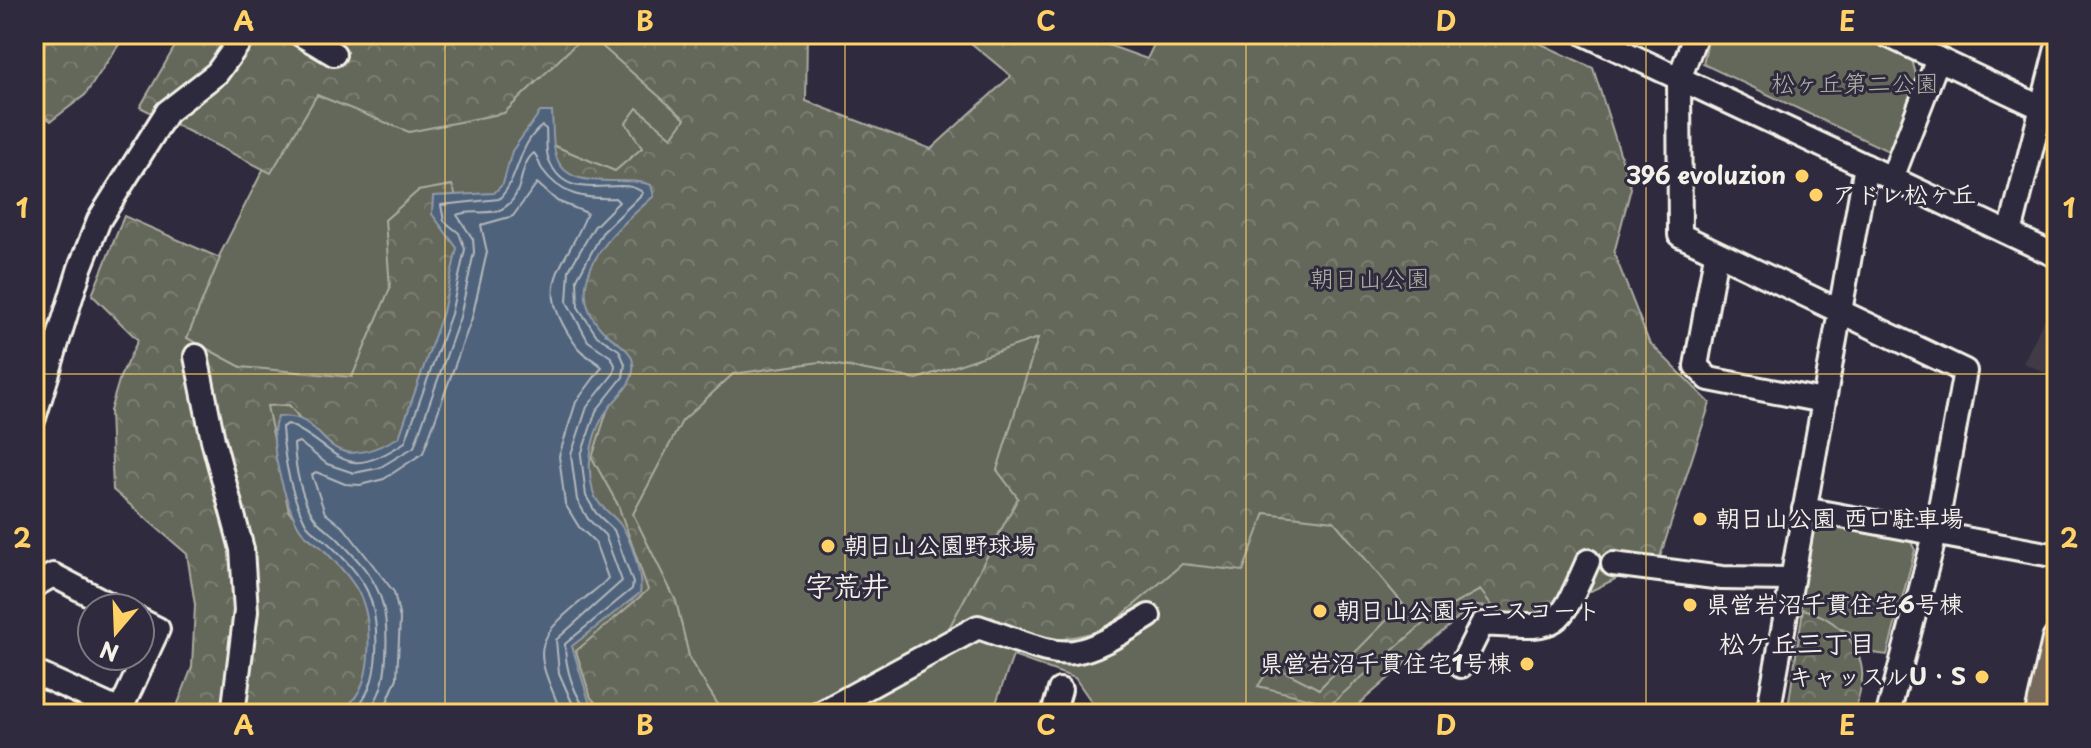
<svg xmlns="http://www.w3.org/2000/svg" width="2091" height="748" font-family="'Playpen Sans','Klee One',sans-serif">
  <defs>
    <pattern id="forest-crowns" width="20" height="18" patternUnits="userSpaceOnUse" patternTransform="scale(2)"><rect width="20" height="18" fill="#64685a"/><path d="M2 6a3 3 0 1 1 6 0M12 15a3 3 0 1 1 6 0" fill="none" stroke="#7b7e72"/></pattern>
  </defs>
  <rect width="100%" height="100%" fill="#2f2a3d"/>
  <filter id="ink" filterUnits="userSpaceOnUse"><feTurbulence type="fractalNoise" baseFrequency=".0125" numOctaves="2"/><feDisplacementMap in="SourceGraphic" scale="16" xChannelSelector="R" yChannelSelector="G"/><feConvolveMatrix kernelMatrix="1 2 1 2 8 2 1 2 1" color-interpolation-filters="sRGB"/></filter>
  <g filter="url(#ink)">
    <polygon fill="#413a46" points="2057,293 2057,378 2023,363"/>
    <g fill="#64685a" stroke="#acaca1" stroke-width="2">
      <polygon points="332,34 695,34 1528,609 1472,606 1351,711 1278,705 1268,714 1100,714 1075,678 1013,656 992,714 216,714 178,337"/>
      <polygon points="1709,34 1857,34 1912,60 1917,78 1897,146 1888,151 1703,64"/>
      <polygon points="1816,522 1907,534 1915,550 1887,655 1859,651 1850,632 1796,613 1805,541"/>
    </g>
    <g fill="url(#forest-crowns)" stroke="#acaca1" stroke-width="2">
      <polygon points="34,34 126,34 85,95 51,121 34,108"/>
      <polygon points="182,34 586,34 504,113 409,132 317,95 271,173 140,107"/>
      <polygon points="588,34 807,34 806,101 931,149 1011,76 960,34 1096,34 1097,41 1147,59 1159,34 1520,34 1593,68 1631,188 1614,253 1649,342 1710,403 1660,557 1511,630 1480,590 1432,616 1331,704 1258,686 1272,665 1319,689 1403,604 1334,521 1265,513 1243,571 1182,564 1105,630 1051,642 1020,635 992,617 949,628 1018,498 997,470 1038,338 917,379 820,362 733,374 682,421 633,514 676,601 690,660 724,714 608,714 591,698 576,651 648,590 618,505 592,458 617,380 572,275 570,178 526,134 615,171 642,148 626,123 637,108 672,137 685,119"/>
      <polygon points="452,185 473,243 406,429 383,459 335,461 289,405 267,406 289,512 375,599 364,705 351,714 174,714 192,667 195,605 187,554 113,490 110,411 120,377 138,340 92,295 124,216 220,258 187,338 241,367 352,377 390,288 385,220 418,191"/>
      <path d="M1803,609c29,7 55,30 59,61 2,12 -5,31 -7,44h-68z"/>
    </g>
    <path fill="#50627b" stroke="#929ba7" stroke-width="2" d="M540,112h12c1,14 0,31 4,44 12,38 67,18 95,29l3,11c-37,33 -98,83 -52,134 15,15 37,19 30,46 -3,11 -14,21 -21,29 -19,24 -26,57 -18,86 4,16 18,21 27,33 11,14 23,52 20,69l-68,53 17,55 14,13h-265c21,-15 28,-32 30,-57 3,-54 -7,-69 -45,-108 -7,-7 -17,-11 -23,-20 -13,-20 -35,-91 -22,-112 55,-7 37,67 121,20l44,-125 14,-64 -25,-34 1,-18 61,-3 9,-9 9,-33z"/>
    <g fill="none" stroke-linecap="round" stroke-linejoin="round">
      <g stroke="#b2b8bc" stroke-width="2">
        <path d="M351,714c18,-18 23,-34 25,-60 3,-54 -9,-74 -49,-112 -7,-7 -17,-10 -22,-20 -15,-30 -21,-62 -23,-95l6,-3c53,24 52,62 117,18l46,-128 14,-65 -6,-16 -15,-12 -3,-16 58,-6c21,-21 18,-54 43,-73l4,3c1,9 -1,23 3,31 19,49 73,12 94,33l-41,40 -25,46 1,28 19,29 22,14 6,14 -2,13 -27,34 -15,44 5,41 10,17 18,17 19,53 -1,6 -67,55c0,23 9,54 26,70"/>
        <path d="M365,714c16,-16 20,-35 21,-57 3,-60 -8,-77 -50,-120 -6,-6 -14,-10 -19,-16 -16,-19 -22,-54 -23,-77l5,-2 28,22 27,9 25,-5 35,-21 46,-130 14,-65 -1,-13 -16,-24c13,-6 32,1 45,-6 24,-13 15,-43 32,-56 5,5 4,10 8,16 19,27 42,30 73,29l4,4 -25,25 -25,43 -2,32 21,39 23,16 4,8 -1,8 -27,34 -16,48 6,45 11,19 17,16 17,46 -66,59 3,33 18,41"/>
        <path d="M382,714l15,-36 3,-59 -6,-27 -49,-63 -20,-16 -13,-38 4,-3 29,12 15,1 24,-6 39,-26 49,-135 15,-66 -6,-27 32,-9 24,-33 20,18 30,12c-22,58 -58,69 -9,135 7,8 17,12 24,19l-26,35 -17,54 6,48 14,23 16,15 13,36c-7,9 -19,16 -28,24 -53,42 -42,54 -18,112"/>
      </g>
      <g stroke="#f4f1e8" stroke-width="28">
        <g id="minor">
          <polyline points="300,34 334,54"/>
          <polyline points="1585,34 2057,256"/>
          <polyline points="1696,34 1679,79 1680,235 1965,371 1935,535 1888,714"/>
          <polyline points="1885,34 2042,108"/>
          <polyline points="1892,178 1938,59"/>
          <polyline points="2010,233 2057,48"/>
          <polyline points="1716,255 1696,366 1709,379 1823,401"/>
          <polyline points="196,356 213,440 242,549 246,611 233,714"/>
          <polyline points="34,418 80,268 99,220 167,112 217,73 245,34"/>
          <polyline points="1804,509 2057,556"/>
          <polyline points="1613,564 1722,578 1792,579"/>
          <polyline points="34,586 53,575 116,608"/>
          <path d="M1461,666l21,-42c78,4 74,10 106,-63"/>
          <polyline points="34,672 120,711 158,629 140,620"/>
          <path d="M819,714l159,-87c89,30 86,42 171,-11"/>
          <polyline points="1053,714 1060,690"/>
          <polyline points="1768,714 1866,166"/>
        </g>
      </g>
      <g stroke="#f4f1e8" stroke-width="34">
        <polyline id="major" points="2040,714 2057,640"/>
      </g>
      <use href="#minor" stroke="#2f2a3d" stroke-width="22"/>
      <use href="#major" stroke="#76695c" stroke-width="28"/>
    </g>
  </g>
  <path fill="none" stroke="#ffd166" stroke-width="2" stroke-opacity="0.55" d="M445,34v680M845,34v680M1246,34v680M1646,34v680M34,374h2023"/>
  <g fill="#ffd166" stroke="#2f2a3d" stroke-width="3">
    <circle cx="1802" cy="176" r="8"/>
    <circle cx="1816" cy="195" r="8"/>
    <circle cx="1700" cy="519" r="8"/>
    <circle cx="828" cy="546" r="8"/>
    <circle cx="1690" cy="605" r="8"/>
    <circle cx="1320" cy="611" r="8"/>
    <circle cx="1527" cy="664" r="8"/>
    <circle cx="1982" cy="677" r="8"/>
  </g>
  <g text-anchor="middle" stroke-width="6" stroke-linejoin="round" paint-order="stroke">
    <g font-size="24" fill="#b3b3a8" stroke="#2f2a3d">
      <text x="1855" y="92">松ヶ丘第二公園</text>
      <text x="1370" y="287">朝日山公園</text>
    </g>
    <g font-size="24" font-weight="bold" fill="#f4f1e8" stroke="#2f2a3d" text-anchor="start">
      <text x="1786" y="184" text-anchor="end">396 evoluzion</text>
      <text x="1832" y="203">アドレ松ヶ丘</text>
      <text x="1716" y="527">朝日山公園 西口駐車場</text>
      <text x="844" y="554">朝日山公園野球場</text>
      <text x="1706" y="613">県営岩沼千貫住宅6号棟</text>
      <text x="1336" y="619">朝日山公園テニスコート</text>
      <text x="1511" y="672" text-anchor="end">県営岩沼千貫住宅1号棟</text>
      <text x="1966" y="685" text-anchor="end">キャッスルU・S</text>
    </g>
    <g font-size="26" font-weight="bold" fill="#f4f1e8" stroke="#2f2a3d">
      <text x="1797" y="653">松ケ丘三丁目</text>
    </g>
    <g font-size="28" font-weight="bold" fill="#f4f1e8" stroke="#2f2a3d">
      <text x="847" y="596">字荒井</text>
    </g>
  </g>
  <rect width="2091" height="748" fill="none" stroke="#2f2a3d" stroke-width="88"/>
  <g transform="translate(116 632) rotate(199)"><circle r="38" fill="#2f2a3d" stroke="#7e7a81" stroke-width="2"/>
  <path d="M0-6L14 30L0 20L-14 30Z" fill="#ffd166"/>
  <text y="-12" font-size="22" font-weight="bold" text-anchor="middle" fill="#f4f1e8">N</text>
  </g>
  <rect x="44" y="44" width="2003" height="660" fill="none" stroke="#ffd166" stroke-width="3"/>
  <g font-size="26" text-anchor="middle" font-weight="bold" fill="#ffd166">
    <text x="244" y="31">A</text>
    <text x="645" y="31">B</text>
    <text x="1046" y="31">C</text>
    <text x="1446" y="31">D</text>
    <text x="1847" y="31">E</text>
    <text x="22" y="218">1</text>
    <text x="2069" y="218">1</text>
    <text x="22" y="548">2</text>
    <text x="2069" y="548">2</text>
    <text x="244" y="735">A</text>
    <text x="645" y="735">B</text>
    <text x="1046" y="735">C</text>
    <text x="1446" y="735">D</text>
    <text x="1847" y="735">E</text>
  </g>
</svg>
